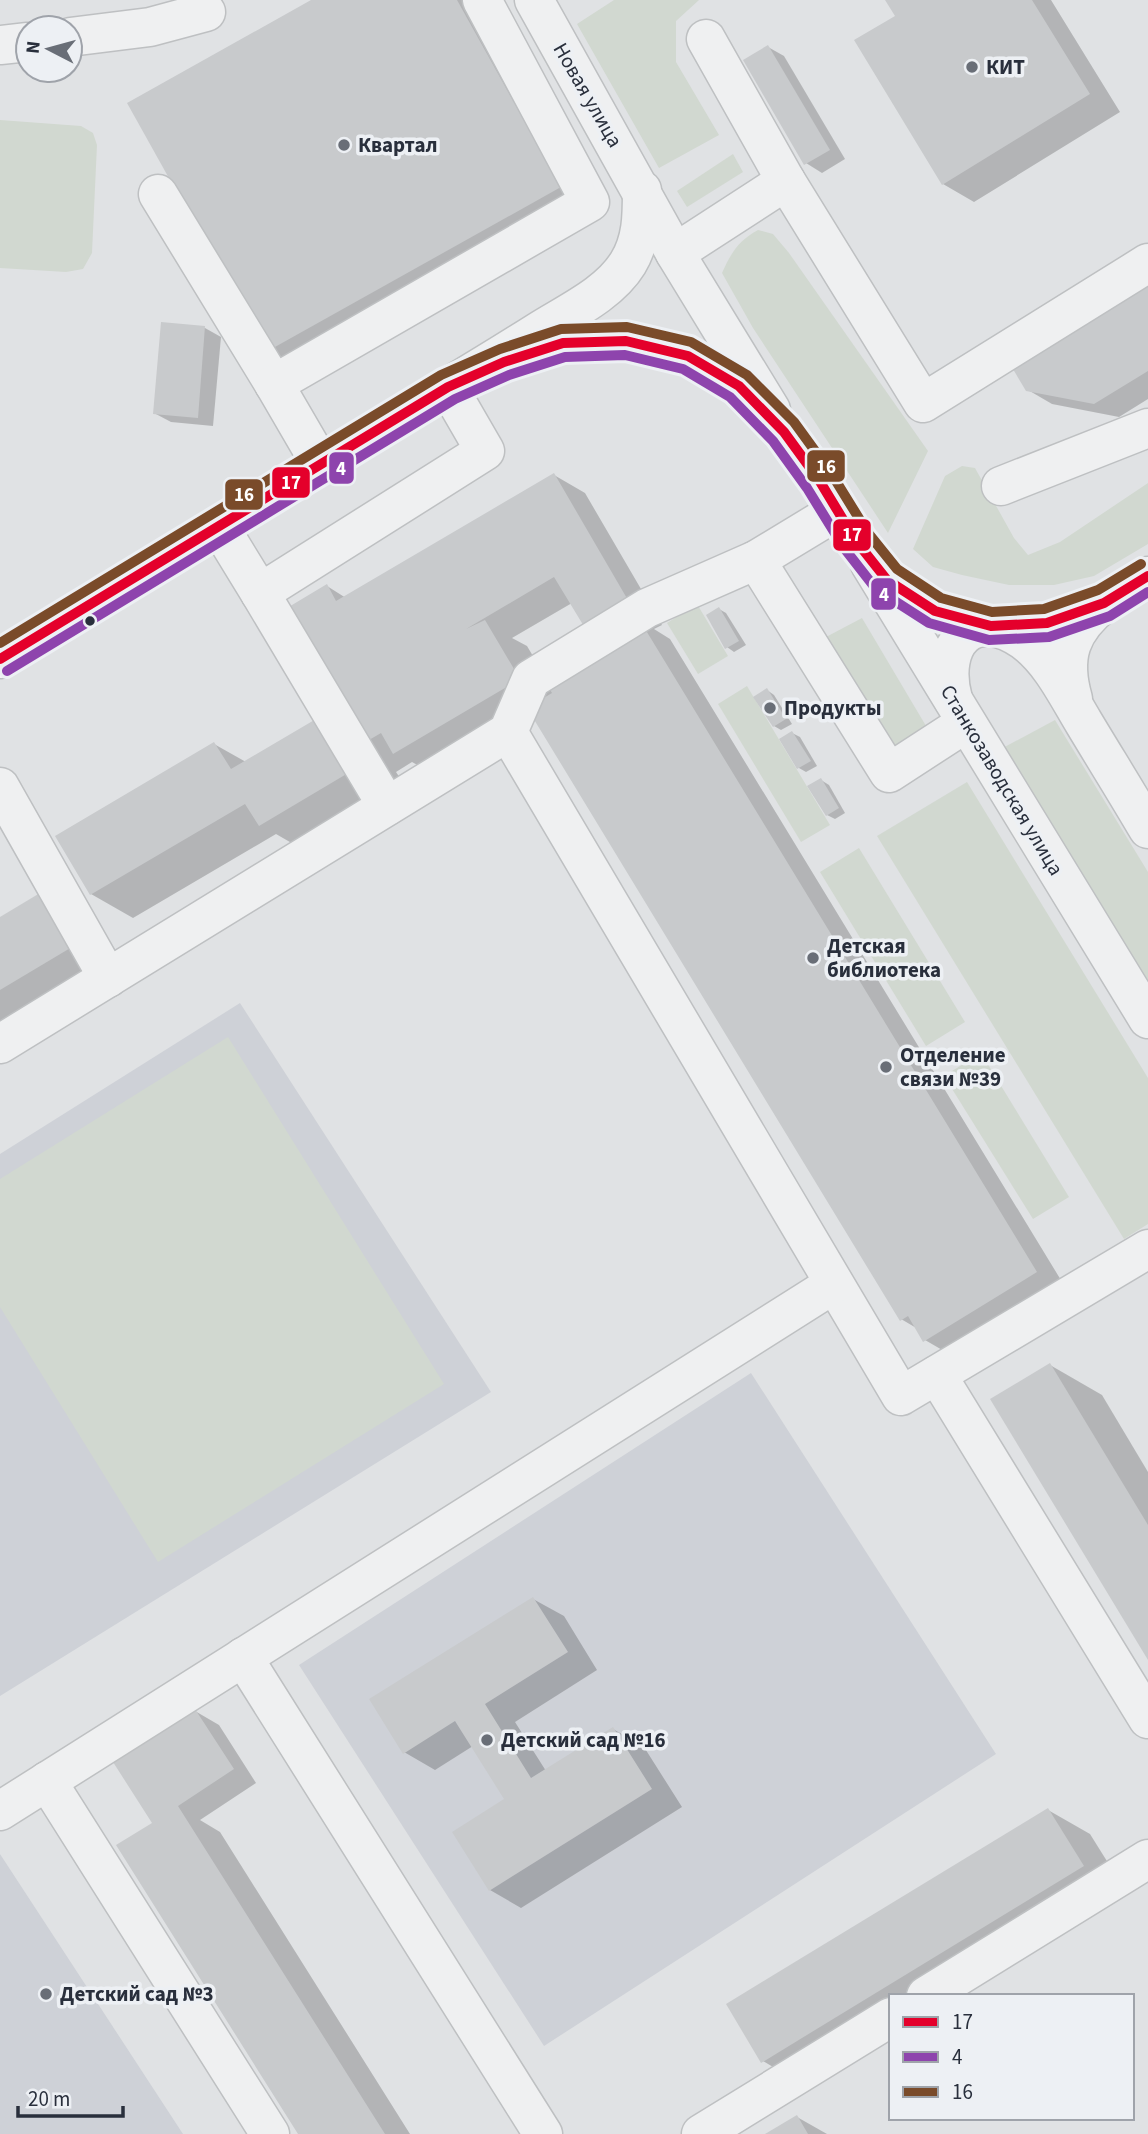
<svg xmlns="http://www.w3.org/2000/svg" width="1148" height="2134" font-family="'Source Sans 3',sans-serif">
  <rect width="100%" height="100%" fill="#e0e2e4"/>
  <g fill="#ced1d7">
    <polygon points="240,1003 491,1392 0,1696 0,1154"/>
    <polygon points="751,1373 996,1754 544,2046 299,1665"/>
    <polygon points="0,1854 183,2134 0,2134"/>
  </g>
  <g fill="#d1d8d0">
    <polygon points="614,0 699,0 676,21 676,62 719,135 659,168 577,24"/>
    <polygon points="0,120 81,126 93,133 97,145 92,253 83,269 66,272 0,268"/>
    <polygon points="733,154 743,172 687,207 677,191"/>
    <path d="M758,230l15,4 16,19 139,198 -40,82 -135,-205 -31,-55c9,-20 16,-32 36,-43z"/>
    <polygon points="962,466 975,468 1014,538 1028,555 1060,542 1148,483 1148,544 1094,576 1054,585 1009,585 962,575 933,567 913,549 945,476"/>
    <polygon points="697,604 728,656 698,674 667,623"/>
    <polygon points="862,618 929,731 895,753 826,637"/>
    <polygon points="747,686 830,825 801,842 718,704"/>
    <polygon points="1055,720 1148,872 1148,992 999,750"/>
    <polygon points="967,782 1148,1078 1148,1224 1124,1239 877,836"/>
    <polygon points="859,848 965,1022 926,1046 820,872"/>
    <polygon points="228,1037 444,1384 158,1562 0,1307 0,1179"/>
    <polygon points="981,1053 1069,1197 1033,1219 944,1076"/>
  </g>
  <g fill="#0003" fill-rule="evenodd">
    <polygon points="314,0 477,0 591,205 299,368 268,351"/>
    <polygon points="887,0 1051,0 1120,112 974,202 943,184 897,16"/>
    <polygon points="768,47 784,56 845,159 822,173 806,163"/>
    <polygon points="1148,274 1148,399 1119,417 1052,404 1028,390"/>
    <polygon points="163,324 205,328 221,337 213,426 171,422 154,413"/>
    <path d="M554,475l31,18 77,132 -8,4 16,10 397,651 -111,68 -31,-18 -7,-11 -17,-10 -366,-600 -98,57 -25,-14 -16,10 10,15 -104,62 -26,-15 -143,84 -42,-24 -34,-57 157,-93 32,18 101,-59 -20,-117 19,12zM572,603l34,39 -60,36 -19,-32 -15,-8z"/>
    <polygon points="719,609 726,613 746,645 734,652 727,647"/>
    <polygon points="767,690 774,695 792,724 781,730 774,726"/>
    <polygon points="792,733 800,737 817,766 806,772 799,768"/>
    <polygon points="821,780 829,785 845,813 835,819 827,815"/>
    <polygon points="40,895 113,971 0,1033 0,919"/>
    <polygon points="1050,1365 1102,1395 1148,1472 1148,1657"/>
    <polygon points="533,1599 564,1616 597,1670 515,1722 546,1771 613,1729 644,1747 682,1807 521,1908 490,1890 506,1800 473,1746 435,1770 404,1752"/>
    <polygon points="195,1711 219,1725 256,1783 200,1820 220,1832 410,2134 300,2134 154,1823"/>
    <polygon points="1048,1810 1090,1834 1125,1890 952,1996 891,1996 891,2033 805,2086 763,2061"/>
    <polygon points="797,2117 827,2134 769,2134"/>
  </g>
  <g fill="#c8cacc">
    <polygon points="311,0 457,0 561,187 266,352 127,103"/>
    <polygon points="885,0 1032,0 1090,94 942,185 854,40 895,16"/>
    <polygon points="768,45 830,150 804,165 743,60"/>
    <polygon points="1148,272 1148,371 1094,404 1026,391 1007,359"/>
    <polygon points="161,322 205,326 198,418 153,414"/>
    <polygon points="554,473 632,607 588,633 554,577 466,629 485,620 520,679 393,754 381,733 357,747 287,608 327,584 336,601"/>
    <polygon points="719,607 739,641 725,649 706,615"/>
    <polygon points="639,619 1037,1272 923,1342 908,1316 900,1321 527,708 552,693 543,678"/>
    <polygon points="767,688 786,719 773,727 753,697"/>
    <polygon points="333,709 365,763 259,826 245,804 90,895 55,836 214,742 231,769"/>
    <polygon points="792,731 811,761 797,769 779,739"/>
    <polygon points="821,778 839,808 826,816 807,786"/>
    <polygon points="40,893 72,947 0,990 0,917"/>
    <polygon points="1050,1363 1148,1525 1148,1660 990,1399"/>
    <polygon points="533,1597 568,1652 485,1704 531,1778 613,1727 652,1789 489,1891 452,1832 504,1799 455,1721 403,1754 369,1699"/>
    <polygon points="195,1709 234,1769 178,1806 385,2134 298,2134 116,1845 152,1823 113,1762"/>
    <polygon points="1048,1808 1084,1866 761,2063 726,2004"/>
    <polygon points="797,2115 808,2134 765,2134"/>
  </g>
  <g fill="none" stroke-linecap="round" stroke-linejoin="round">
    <g stroke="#bec0c2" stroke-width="41">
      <g id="minor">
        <polyline points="534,0 675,253 771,410"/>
        <polyline points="70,37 150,27 206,12"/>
        <polyline points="706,39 786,181"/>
        <polyline points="0,45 28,42"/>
        <polyline points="158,194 274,384"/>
        <polyline points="675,253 786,181 923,403 1148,263"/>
        <polyline points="320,463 274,384 590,202 482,0"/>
        <polyline points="1001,486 1148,428"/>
        <path d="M219,526l41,67 225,-142 -37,-64c30,-18 61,-37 91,-56 30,-19 70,-37 89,-68 14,-23 14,-47 14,-73"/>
        <polyline points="756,560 889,773 966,723"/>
        <polyline points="870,564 1148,1019"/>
        <polyline points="260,593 387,806"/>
        <path d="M953,699c-15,-55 19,-94 71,-58 27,20 43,54 60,82 21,35 43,70 64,106"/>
        <path d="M1073,699c-12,-42 -3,-69 31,-96"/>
        <polyline points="508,732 901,1396 1148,1249"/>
        <polyline points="0,787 108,978"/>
        <polyline points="0,1044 508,732 531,679 647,608 756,560 837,511"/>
        <polyline points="937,1375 1148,1719"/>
        <polyline points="243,1657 543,2134"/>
        <polyline points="47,1781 270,2134"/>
        <polyline points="0,1811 834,1284"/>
        <polyline points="926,1996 1148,1859"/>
        <polyline points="701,2134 891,2017"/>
      </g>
    </g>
    <g stroke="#bcbfc2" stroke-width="41">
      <polyline id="major" points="0,659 448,387 504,362 563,343 626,341 688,356 739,386 784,432 819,480 856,541 887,580 935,611 991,626 1047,623 1104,603 1148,576"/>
    </g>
    <use href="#minor" stroke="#eff0f1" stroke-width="38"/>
    <use href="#major" stroke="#f4f4f5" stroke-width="38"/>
    <g stroke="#edf0f4" stroke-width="16">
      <polyline id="bus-1" points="0,659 448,387 504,362 563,343 626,341 688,356 739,386 784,432 819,480 856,541 887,580 935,611 991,626 1047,623 1104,603 1148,576"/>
    </g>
    <g stroke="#edf0f4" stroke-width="16">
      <polyline id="bus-2" points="7,671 455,399 509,375 565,357 625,355 683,369 730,397 773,441 807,488 844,548 876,589 929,623 989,640 1049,637 1110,616 1148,592"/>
    </g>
    <g stroke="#edf0f4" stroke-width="16">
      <polyline id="bus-3" points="0,643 441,375 500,349 561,329 627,327 691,342 747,375 794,422 831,473 868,533 897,569 941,598 992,612 1044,609 1098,590 1141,564"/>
    </g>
    <use href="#bus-1" stroke="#e4002b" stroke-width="10"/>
    <use href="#bus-2" stroke="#8e44ad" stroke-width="10"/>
    <use href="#bus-3" stroke="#7a4b2a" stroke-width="10"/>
  </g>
  <g fill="#696e77" stroke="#edf0f4" stroke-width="2.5">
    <circle cx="972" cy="67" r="7"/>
    <circle cx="344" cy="145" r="7"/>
    <circle cx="770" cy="708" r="7"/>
    <circle cx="813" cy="958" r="7"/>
    <circle cx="886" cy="1067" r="7"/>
    <circle cx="487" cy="1740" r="7"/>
    <circle cx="46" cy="1994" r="7"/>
  </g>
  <circle fill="#292f3c" stroke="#edf0f4" stroke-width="2.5" cx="90" cy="621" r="6"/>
  <g text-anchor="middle" stroke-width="7" stroke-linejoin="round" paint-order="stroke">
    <g font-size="21" font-weight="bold" fill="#292f3c" stroke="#edf0f4" text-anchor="start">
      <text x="986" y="74">КИТ</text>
      <text x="358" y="152">Квартал</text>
      <text x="784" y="715">Продукты</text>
      <text x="827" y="953">Детская<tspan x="827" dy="24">библиотека</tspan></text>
      <text x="900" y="1062">Отделение<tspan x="900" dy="24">связи №39</tspan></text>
      <text x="501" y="1747">Детский сад №16</text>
      <text x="60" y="2001">Детский сад №3</text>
    </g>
    <g font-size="21" fill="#292f3c" stroke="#edf0f4">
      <text transform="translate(588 95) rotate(60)" y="7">Новая улица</text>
      <text transform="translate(1002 780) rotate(59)" y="7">Станкозаводская улица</text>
    </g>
  </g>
  <g stroke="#edf0f4" stroke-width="2.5">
    <rect x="806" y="449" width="40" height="34" rx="7" fill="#7a4b2a"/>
    <rect x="328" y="451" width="27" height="34" rx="7" fill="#8e44ad"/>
    <rect x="271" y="466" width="40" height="33" rx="7" fill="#e4002b"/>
    <rect x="224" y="478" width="40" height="33" rx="7" fill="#7a4b2a"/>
    <rect x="832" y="518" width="40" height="34" rx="7" fill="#e4002b"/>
    <rect x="870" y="577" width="27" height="34" rx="7" fill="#8e44ad"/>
  </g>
  <g font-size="19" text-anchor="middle" font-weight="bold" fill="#fff">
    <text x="826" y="473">16</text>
    <text x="341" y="475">4</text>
    <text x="291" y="489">17</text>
    <text x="244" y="501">16</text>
    <text x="852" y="541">17</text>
    <text x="884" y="601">4</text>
  </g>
  <rect x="889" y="1994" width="245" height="126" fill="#edf0f4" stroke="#9fa3aa" stroke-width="2"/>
  <rect x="903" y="2017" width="35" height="10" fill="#e4002b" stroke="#9fa3aa" stroke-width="2"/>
  <text x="952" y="2029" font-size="21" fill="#292f3c">17</text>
  <rect x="903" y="2052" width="35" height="10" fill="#8e44ad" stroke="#9fa3aa" stroke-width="2"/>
  <text x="952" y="2064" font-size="21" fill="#292f3c">4</text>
  <rect x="903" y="2087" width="35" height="10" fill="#7a4b2a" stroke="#9fa3aa" stroke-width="2"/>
  <text x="952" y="2099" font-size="21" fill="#292f3c">16</text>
  <g transform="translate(49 49) rotate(276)"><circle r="33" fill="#edf0f4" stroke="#9fa3aa" stroke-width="2"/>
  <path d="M0-5L12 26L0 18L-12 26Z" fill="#696e77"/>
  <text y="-10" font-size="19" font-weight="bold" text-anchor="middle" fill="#292f3c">N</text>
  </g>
  <path d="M18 2106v10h105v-10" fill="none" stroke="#292f3c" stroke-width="3.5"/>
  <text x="28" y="2106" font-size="21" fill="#292f3c" stroke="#edf0f4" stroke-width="5" paint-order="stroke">20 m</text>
</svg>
